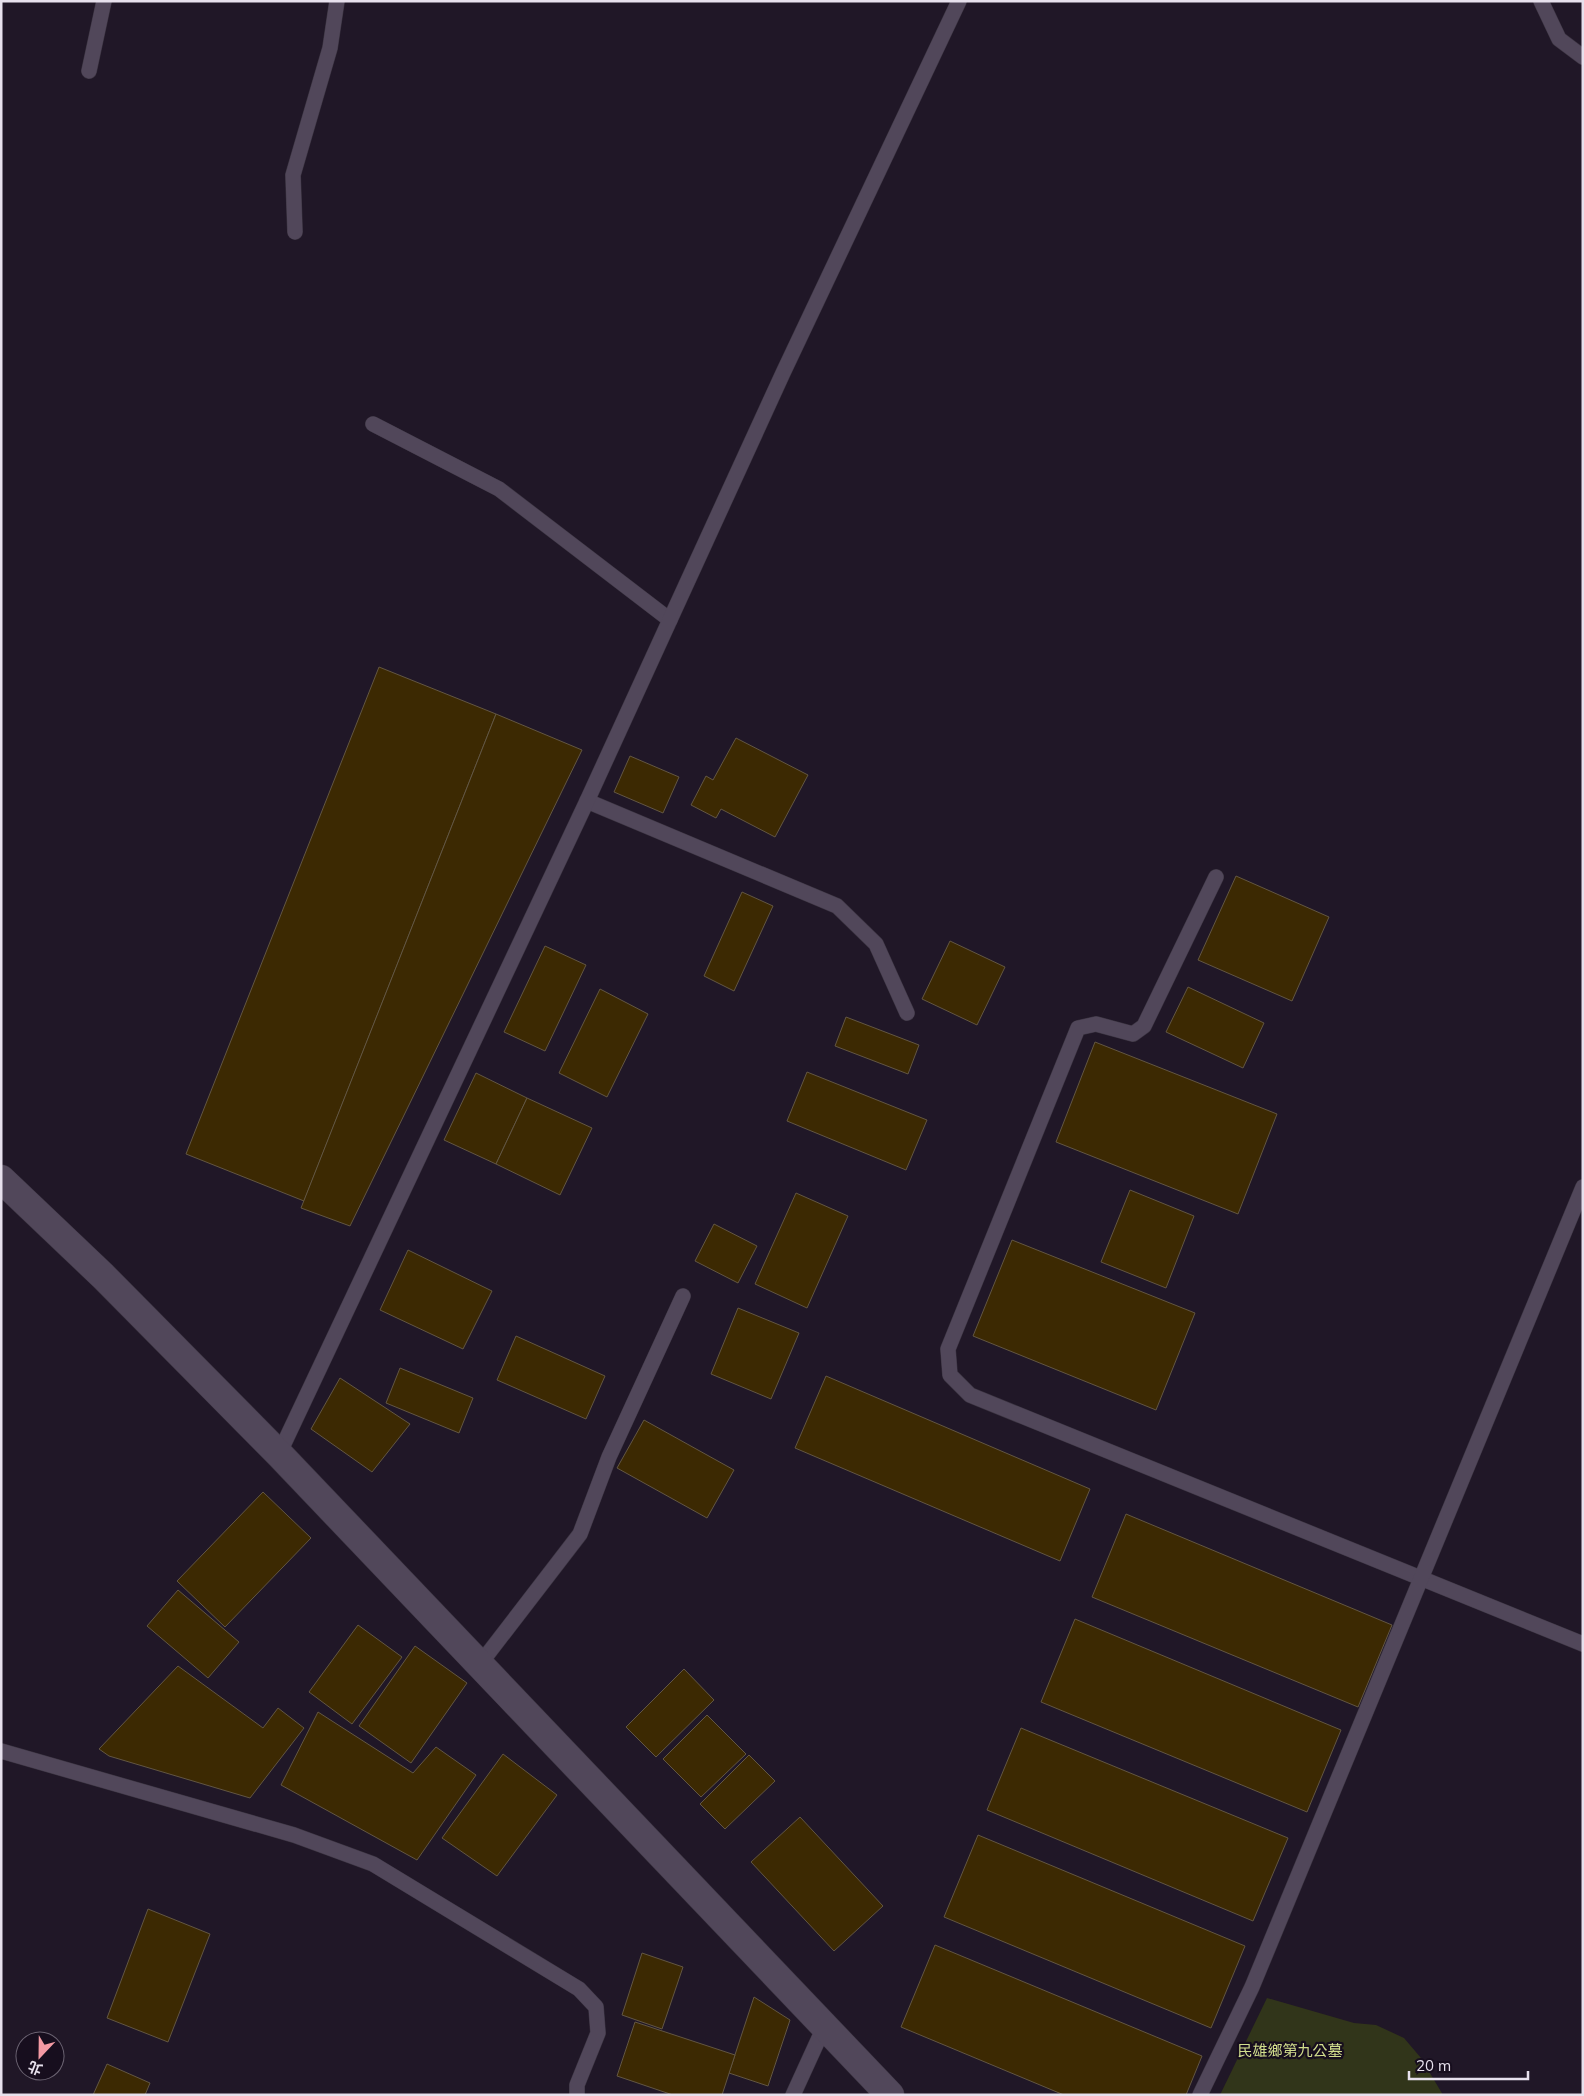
<svg xmlns="http://www.w3.org/2000/svg" width="1584" height="2096" font-family="Mulish,'Noto Sans TC',sans-serif">
  <rect width="100%" height="100%" fill="#201727"/>
  <polygon fill="#31351a" points="1267,1998 1354,2023 1376,2025 1404,2038 1421,2058 1443,2095 1220,2095"/>
  <g fill="#3c2902" stroke="#625643">
    <polygon points="379,667 496,714 304,1201 186,1154"/>
    <polygon points="496,714 582,750 350,1226 301,1208"/>
    <polygon points="736,738 808,775 775,837 721,809 716,818 691,805 706,776 713,780"/>
    <polygon points="630,756 679,777 663,813 614,792"/>
    <polygon points="1236,876 1329,917 1292,1001 1198,960"/>
    <polygon points="742,892 773,906 734,991 704,976"/>
    <polygon points="950,941 1005,967 977,1025 922,999"/>
    <polygon points="545,946 586,965 545,1051 504,1032"/>
    <polygon points="1188,987 1264,1023 1243,1068 1166,1032"/>
    <polygon points="600,989 648,1014 607,1097 559,1073"/>
    <polygon points="846,1017 919,1045 908,1074 835,1046"/>
    <polygon points="1095,1042 1277,1114 1238,1214 1056,1142"/>
    <polygon points="807,1072 927,1120 906,1170 787,1121"/>
    <polygon points="476,1073 527,1098 496,1164 444,1140"/>
    <polygon points="527,1098 592,1128 560,1195 496,1164"/>
    <polygon points="1130,1190 1194,1216 1166,1288 1101,1262"/>
    <polygon points="796,1193 848,1216 807,1308 755,1284"/>
    <polygon points="714,1224 757,1246 738,1283 695,1261"/>
    <polygon points="1012,1240 1195,1313 1156,1410 973,1336"/>
    <polygon points="408,1250 492,1291 463,1349 380,1310"/>
    <polygon points="738,1308 799,1333 771,1399 711,1374"/>
    <polygon points="516,1336 605,1376 586,1419 497,1380"/>
    <polygon points="400,1368 473,1398 459,1433 386,1403"/>
    <polygon points="826,1376 1090,1489 1060,1561 795,1448"/>
    <polygon points="340,1378 410,1424 372,1472 311,1429"/>
    <polygon points="644,1420 734,1470 707,1518 617,1468"/>
    <polygon points="263,1492 311,1538 225,1627 177,1581"/>
    <polygon points="1126,1514 1392,1625 1358,1707 1092,1597"/>
    <polygon points="178,1590 239,1642 208,1678 147,1626"/>
    <polygon points="1075,1619 1341,1730 1307,1812 1041,1702"/>
    <polygon points="358,1625 402,1657 352,1724 309,1692"/>
    <polygon points="415,1646 467,1683 411,1763 359,1726"/>
    <polygon points="178,1666 263,1728 278,1708 304,1728 250,1798 109,1756 99,1749"/>
    <polygon points="684,1669 714,1700 656,1757 626,1727"/>
    <polygon points="318,1712 413,1773 436,1747 476,1775 417,1860 281,1785"/>
    <polygon points="707,1715 746,1754 701,1797 663,1759"/>
    <polygon points="1021,1728 1288,1838 1253,1921 987,1810"/>
    <polygon points="503,1754 557,1795 497,1876 442,1838"/>
    <polygon points="749,1755 775,1781 725,1829 700,1804"/>
    <polygon points="800,1817 883,1906 834,1951 751,1862"/>
    <polygon points="978,1835 1245,1946 1211,2028 944,1917"/>
    <polygon points="148,1909 210,1934 168,2042 107,2018"/>
    <polygon points="935,1945 1202,2056 1186,2095 1064,2095 901,2027"/>
    <polygon points="642,1953 683,1967 662,2029 622,2015"/>
    <polygon points="754,1997 790,2020 768,2086 729,2073"/>
    <polygon points="635,2022 735,2055 722,2095 673,2095 617,2076"/>
    <polygon points="107,2064 150,2083 145,2095 93,2095"/>
  </g>
  <g fill="none" stroke-linecap="round" stroke-linejoin="round">
    <g stroke="#3b3441" stroke-width="16">
      <g id="service">
        <polyline points="1541,1 1559,39 1583,57"/>
        <polyline points="89,71 104,1"/>
        <polyline points="295,232 293,175 330,48 337,1"/>
        <polyline points="373,424 499,489 670,620"/>
        <polyline points="587,801 837,906 876,944 907,1013"/>
        <polyline points="1216,877 1144,1026 1133,1034 1096,1024 1078,1028 948,1349 950,1375 970,1395 1583,1644"/>
        <polyline points="279,1454 587,801 783,373 959,1"/>
        <polyline points="480,1664 580,1534 609,1457 683,1296"/>
        <polyline points="1,1751 294,1835 373,1864 579,1989 596,2007 598,2033 577,2085 577,2095"/>
        <polyline points="793,2095 825,2025"/>
        <polyline points="1200,2095 1252,1987 1583,1187"/>
      </g>
    </g>
    <g stroke="#3b3441" stroke-width="29">
      <polyline id="tertiary" points="1,1179 103,1276 279,1454 890,2095"/>
    </g>
    <use href="#service" stroke="#51475a" stroke-width="15"/>
    <use href="#tertiary" stroke="#51475a" stroke-width="28"/>
  </g>
  <g text-anchor="middle" stroke-width="4.5" stroke-linejoin="round" paint-order="stroke">
    <g font-size="15" fill="#d2de8d" stroke="#170e1e">
      <text x="1290" y="2056">民雄鄉第九公墓</text>
    </g>
  </g>
  <rect width="1584" height="2096" fill="none" stroke="#e7e1ed" stroke-width="5"/>
  <g transform="translate(40 2056) rotate(202)"><circle r="24" fill="#170e1e" stroke="#6a6271"/>
  <path d="M0-4L9 19L0 12L-9 19Z" fill="#f49aa4"/>
  <text y="-8" font-size="14" font-weight="bold" text-anchor="middle" fill="#e7e1ed">北</text>
  </g>
  <path d="M1409 2071v8h119v-8" fill="none" stroke="#e7e1ed" stroke-width="2.5"/>
  <text x="1416" y="2071" font-size="15" fill="#e7e1ed" stroke="#170e1e" stroke-width="4" paint-order="stroke">20 m</text>
</svg>
